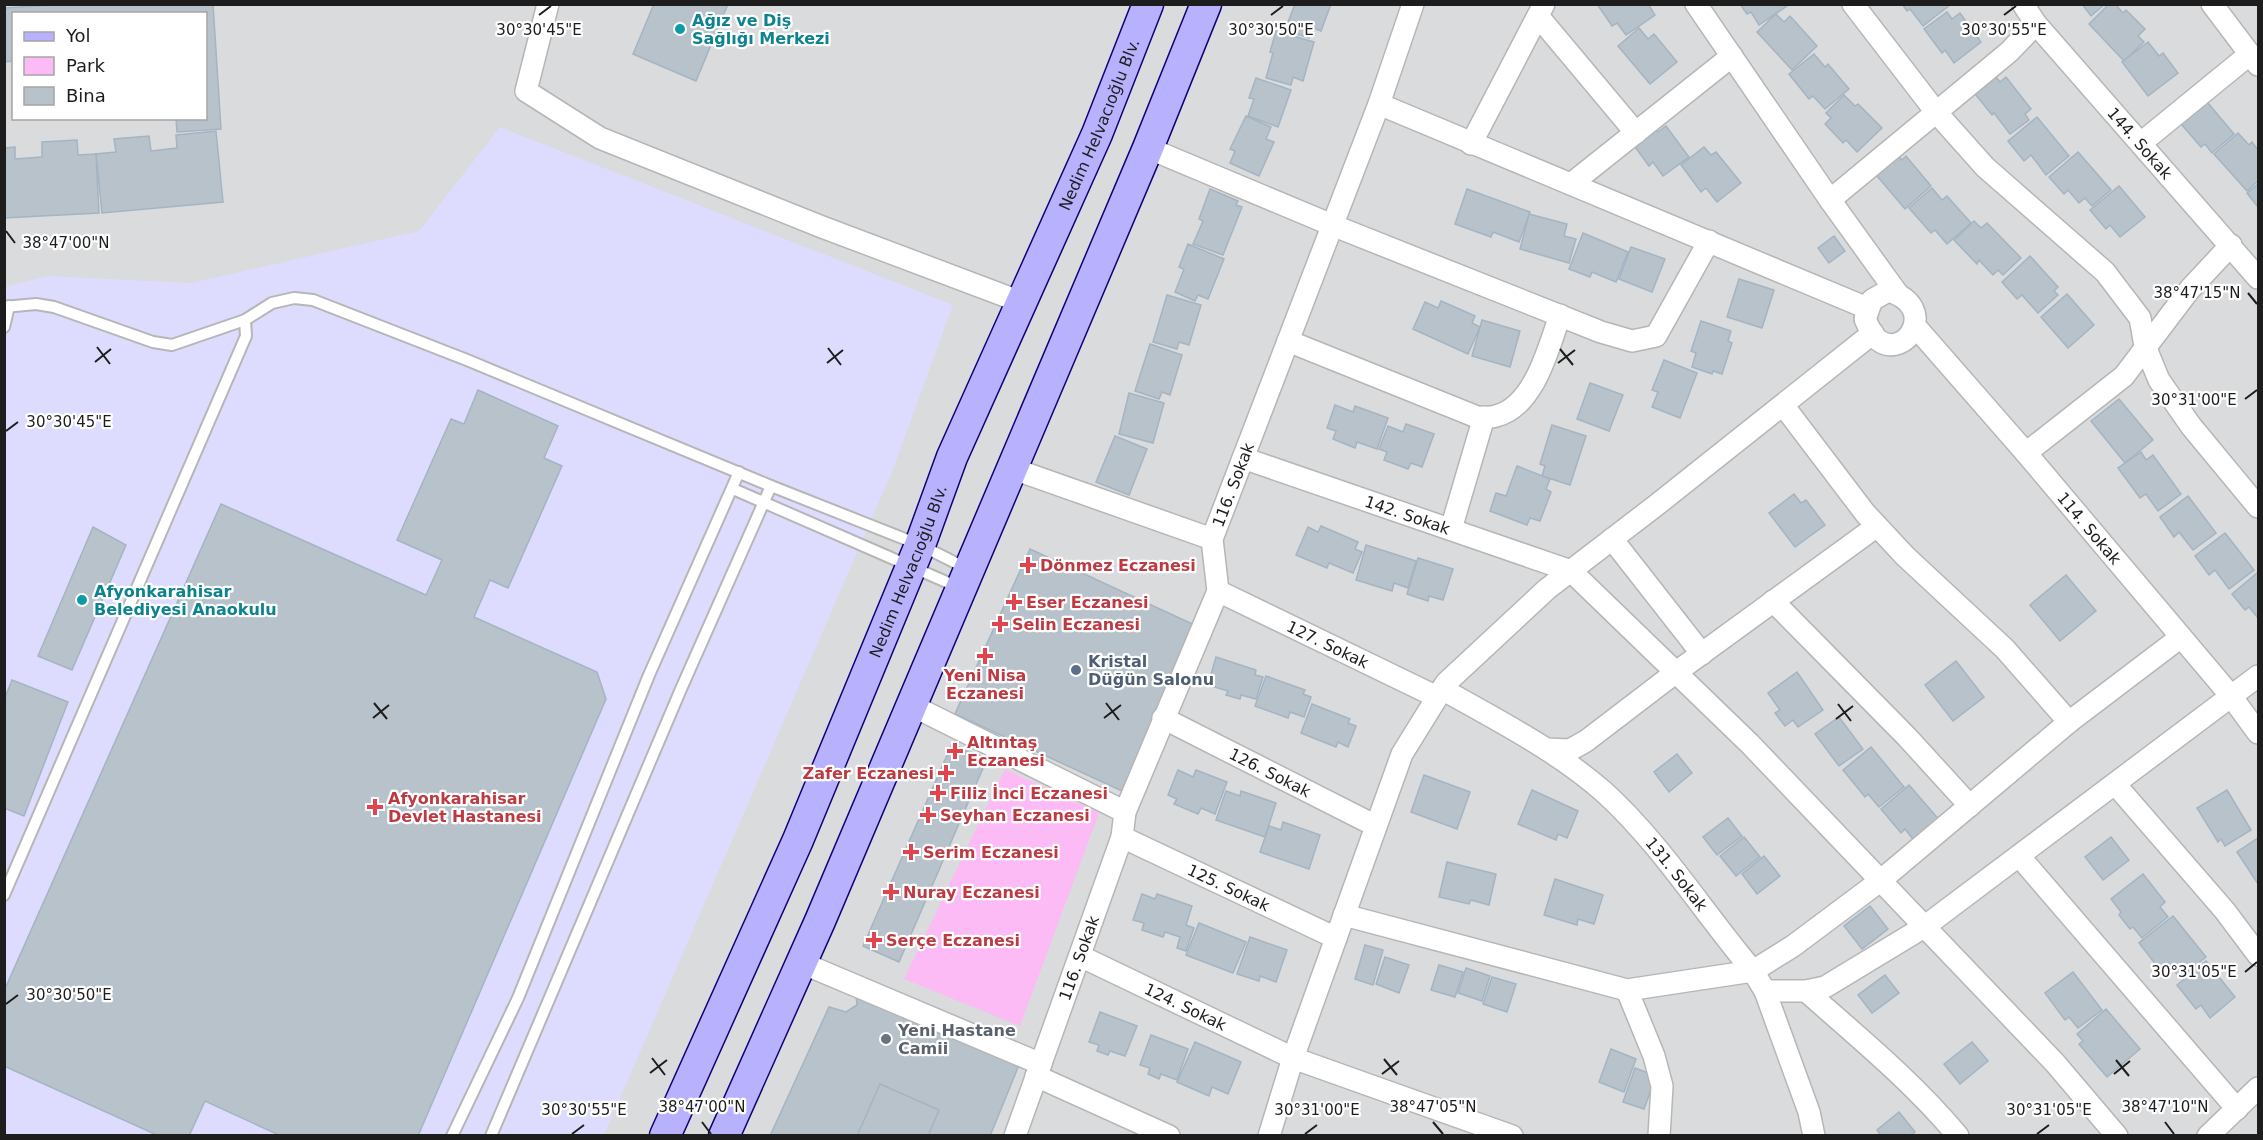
<svg xmlns="http://www.w3.org/2000/svg" width="2263" height="1140" font-family="'DejaVu Sans',sans-serif">
  <rect width="100%" height="100%" fill="#e2e6ef"/>
  <path fill="#dadbdc" fill-rule="evenodd" d="M5,5h2253v1130h-2253zM14,14h192v104h-192z"/>
  <polygon fill="#dddcff" points="500,127 953,305 892,472 604,1135 5,1135 4,287 48,276 192,283 419,231"/>
  <polygon fill="#fdbbf6" points="1005,769 1099,813 1020,1026 904,979"/>
  <g fill="#b8c2cb" stroke="#a4b4c2" stroke-width="1.5">
    <polygon points="69,4 213,4 221,129 177,132 176,118 206,118 206,14 14,14 14,61 4,62 4,8"/>
    <polygon points="654,4 728,4 696,81 633,54"/>
    <polygon points="1295,4 1331,4 1321,31 1313,28 1309,38 1285,30"/>
    <polygon points="1597,4 1648,4 1655,15 1626,35 1617,23 1612,26"/>
    <polygon points="1740,4 1786,4 1787,6 1759,25 1751,12 1747,14"/>
    <polygon points="1902,4 1950,4 1950,5 1923,26 1910,9 1907,11"/>
    <polygon points="2082,4 2105,4 2091,16"/>
    <polygon points="2109,4 2115,4 2123,13 2126,10 2145,29 2138,36 2144,42 2124,61 2089,24"/>
    <polygon points="1947,12 1952,19 1960,13 1981,42 1954,63 1945,50 1942,53 1924,29"/>
    <polygon points="1776,14 1784,22 1790,16 1817,46 1792,70 1757,32"/>
    <polygon points="1639,28 1648,39 1654,34 1677,62 1650,84 1618,46"/>
    <polygon points="1276,31 1314,42 1303,81 1293,77 1291,85 1266,78 1273,53 1270,52"/>
    <polygon points="2148,42 2159,56 2163,53 2178,73 2148,96 2122,62"/>
    <polygon points="1814,54 1825,67 1828,64 1849,89 1825,109 1813,96 1809,99 1789,74"/>
    <polygon points="1992,73 2000,82 2006,77 2031,109 2025,114 2029,120 2010,134 1994,113 1992,115 1971,89"/>
    <polygon points="1256,78 1291,90 1278,127 1248,116 1254,99 1249,98"/>
    <polygon points="1844,95 1855,106 1858,104 1882,128 1857,152 1846,140 1843,143 1825,124 1831,118 1826,113"/>
    <polygon points="2202,96 2234,134 2212,153 2205,144 2201,147 2176,118"/>
    <polygon points="1246,116 1271,127 1266,139 1274,142 1259,176 1230,163 1235,151 1230,149"/>
    <polygon points="2037,117 2069,156 2046,175 2031,155 2024,161 2008,141"/>
    <polygon points="1652,124 1658,132 1666,126 1689,157 1663,176 1653,162 1649,166 1630,140"/>
    <polygon points="216,131 223,202 102,213 96,154 116,152 114,139 149,136 151,151 177,148 176,135"/>
    <polygon points="2238,133 2249,145 2252,142 2258,150 2258,181 2247,191 2214,154"/>
    <polygon points="77,140 78,155 96,154 99,213 4,218 4,148 15,147 15,159 42,157 42,142"/>
    <polygon points="1704,147 1711,155 1716,152 1741,183 1717,202 1706,188 1701,192 1681,165"/>
    <polygon points="1894,151 1902,160 1906,156 1931,186 1905,209 1872,170"/>
    <polygon points="2078,152 2111,190 2092,206 2085,198 2079,203 2068,190 2064,194 2049,177"/>
    <polygon points="2258,184 2258,207 2247,193"/>
    <polygon points="2119,186 2145,217 2120,237 2110,225 2106,229 2090,210"/>
    <polygon points="1932,188 1942,200 1947,196 1971,223 1947,244 1935,230 1931,233 1909,208"/>
    <polygon points="1210,189 1238,201 1236,205 1242,207 1223,255 1193,244 1203,221 1199,219"/>
    <polygon points="1467,189 1530,212 1519,242 1493,232 1491,237 1455,224"/>
    <polygon points="1529,214 1567,224 1564,236 1576,239 1569,263 1520,249"/>
    <polygon points="1974,221 1981,228 1987,223 2021,258 2003,275 1998,270 1993,275 1979,260 1977,264 1954,240"/>
    <polygon points="1583,233 1628,252 1616,282 1592,272 1590,277 1569,269"/>
    <polygon points="1834,236 1845,251 1829,263 1818,248"/>
    <polygon points="1188,244 1224,259 1208,299 1198,295 1195,301 1175,292 1184,269 1179,267"/>
    <polygon points="1631,247 1665,259 1652,292 1619,279"/>
    <polygon points="2030,256 2058,287 2054,291 2058,295 2038,313 2022,295 2017,299 2002,282"/>
    <polygon points="1739,279 1774,290 1762,328 1727,317"/>
    <polygon points="2067,294 2094,325 2068,348 2041,317"/>
    <polygon points="1167,295 1201,305 1189,345 1179,342 1177,349 1153,342"/>
    <polygon points="1441,301 1475,316 1472,323 1480,327 1468,354 1413,329 1425,302 1438,308"/>
    <polygon points="1482,320 1520,331 1510,367 1472,356"/>
    <polygon points="1701,321 1731,331 1728,341 1732,343 1722,374 1713,371 1712,374 1692,367 1696,353 1691,351"/>
    <polygon points="1150,344 1182,355 1170,395 1162,392 1159,399 1135,391"/>
    <polygon points="1664,360 1697,373 1680,418 1652,407 1658,392 1652,390"/>
    <polygon points="1590,383 1623,395 1609,431 1577,419"/>
    <polygon points="478,390 558,426 544,458 562,466 508,588 490,580 474,617 597,672 606,699 418,1136 281,1136 205,1101 189,1136 159,1136 4,1066 4,991 221,504 426,595 442,560 397,540 451,419 464,424"/>
    <polygon points="1129,393 1164,403 1153,443 1119,434"/>
    <polygon points="2119,399 2153,440 2125,463 2091,421"/>
    <polygon points="1335,405 1353,412 1355,406 1388,418 1377,449 1357,442 1355,448 1333,439 1336,431 1327,428"/>
    <polygon points="1406,424 1434,434 1422,467 1411,463 1408,469 1384,460 1387,452 1379,449 1388,426 1403,432"/>
    <polygon points="1552,425 1586,436 1570,485 1542,476 1545,466 1540,464"/>
    <polygon points="1115,436 1147,449 1129,495 1096,482"/>
    <polygon points="2141,452 2146,460 2153,455 2181,494 2158,511 2146,494 2140,498 2118,468"/>
    <polygon points="1517,466 1550,479 1546,489 1551,492 1540,521 1530,518 1527,525 1490,511 1496,493 1506,496"/>
    <polygon points="1794,494 1801,503 1806,500 1825,525 1795,547 1769,513"/>
    <polygon points="2188,496 2216,533 2193,550 2179,532 2174,537 2160,517"/>
    <polygon points="1321,526 1358,542 1355,549 1362,552 1353,573 1329,563 1327,568 1296,555 1308,527 1318,532"/>
    <polygon points="93,527 126,545 72,670 38,656"/>
    <polygon points="2225,533 2254,570 2229,589 2215,570 2209,575 2195,556"/>
    <polygon points="1366,545 1416,561 1408,588 1394,583 1392,591 1356,580"/>
    <polygon points="1030,549 1197,626 1122,791 955,714"/>
    <polygon points="1418,558 1453,569 1443,600 1429,596 1428,601 1407,594"/>
    <polygon points="2258,572 2258,618 2249,607 2245,610 2232,594"/>
    <polygon points="2066,575 2096,611 2060,641 2030,605"/>
    <polygon points="1216,657 1256,670 1255,675 1263,677 1256,699 1241,695 1240,699 1226,695 1228,691 1208,685"/>
    <polygon points="1956,661 1984,697 1953,721 1925,685"/>
    <polygon points="1797,672 1823,710 1798,727 1793,720 1785,726 1775,713 1780,710 1768,693"/>
    <polygon points="1266,676 1305,690 1303,694 1311,697 1304,717 1290,712 1288,718 1255,706"/>
    <polygon points="12,680 68,702 24,816 4,808 4,700"/>
    <polygon points="1312,704 1350,719 1348,723 1356,726 1348,747 1338,742 1336,747 1301,733"/>
    <polygon points="1839,717 1863,749 1839,766 1815,734"/>
    <polygon points="952,744 987,759 899,962 863,946"/>
    <polygon points="1871,747 1904,787 1879,807 1868,794 1865,797 1843,770"/>
    <polygon points="1677,754 1692,773 1669,792 1654,772"/>
    <polygon points="1178,770 1193,777 1196,770 1227,782 1215,814 1201,808 1198,814 1174,804 1177,799 1168,795"/>
    <polygon points="1424,775 1470,792 1457,829 1411,812"/>
    <polygon points="1909,785 1941,822 1916,843 1905,829 1901,833 1881,809"/>
    <polygon points="1532,790 1578,811 1567,838 1558,834 1556,840 1518,824"/>
    <polygon points="2227,790 2251,830 2225,846 2221,839 2218,842 2197,808"/>
    <polygon points="1226,791 1240,796 1241,791 1276,803 1265,837 1216,820"/>
    <polygon points="1728,818 1742,836 1717,855 1703,837"/>
    <polygon points="1283,822 1320,835 1309,869 1260,852 1269,826 1281,830"/>
    <polygon points="1744,837 1760,857 1736,876 1720,856"/>
    <polygon points="2111,837 2129,860 2103,880 2085,857"/>
    <polygon points="2258,838 2258,884 2237,852"/>
    <polygon points="1764,856 1780,876 1757,894 1742,874"/>
    <polygon points="1447,862 1496,874 1489,905 1471,900 1469,904 1439,897"/>
    <polygon points="2143,874 2165,902 2160,907 2168,917 2142,938 2133,927 2130,929 2119,915 2121,912 2111,899"/>
    <polygon points="1555,879 1603,895 1594,924 1578,919 1577,925 1544,915"/>
    <polygon points="1142,894 1155,899 1157,894 1192,906 1186,925 1194,928 1186,951 1177,948 1180,937 1165,932 1163,937 1142,930 1144,923 1133,920"/>
    <polygon points="1870,906 1888,929 1862,949 1844,926"/>
    <polygon points="2173,916 2206,957 2180,978 2168,963 2160,970 2139,943"/>
    <polygon points="1199,923 1246,942 1233,973 1186,955"/>
    <polygon points="1250,937 1287,950 1276,982 1260,976 1259,981 1237,974"/>
    <polygon points="1365,945 1383,950 1373,985 1355,979"/>
    <polygon points="1385,957 1409,965 1399,993 1376,984"/>
    <polygon points="2206,961 2235,997 2210,1018 2201,1005 2196,1009 2177,985"/>
    <polygon points="1439,965 1463,972 1455,997 1431,990"/>
    <polygon points="1466,968 1490,976 1482,1001 1458,993"/>
    <polygon points="2073,972 2102,1010 2078,1028 2069,1017 2065,1020 2045,993"/>
    <polygon points="1885,975 1899,993 1872,1013 1858,995"/>
    <polygon points="1492,977 1516,984 1507,1012 1483,1004"/>
    <polygon points="856,995 1019,1065 990,1136 770,1136 829,1007 846,1012 857,1005"/>
    <polygon points="2106,1009 2140,1049 2107,1077 2079,1044 2083,1041 2077,1034"/>
    <polygon points="1100,1012 1137,1026 1125,1056 1110,1051 1108,1055 1097,1051 1099,1045 1089,1042"/>
    <polygon points="1151,1035 1188,1049 1177,1080 1161,1074 1159,1079 1148,1074 1150,1068 1140,1065"/>
    <polygon points="1195,1042 1241,1062 1228,1094 1212,1087 1209,1096 1177,1082"/>
    <polygon points="1972,1042 1988,1061 1960,1084 1944,1064"/>
    <polygon points="1611,1049 1636,1059 1624,1092 1599,1082"/>
    <polygon points="1635,1068 1656,1076 1644,1109 1623,1102"/>
    <polygon points="880,1084 939,1110 928,1136 857,1136"/>
    <polygon points="1899,1112 1915,1132 1910,1136 1881,1136 1877,1130"/>
  </g>
  <g fill="none" stroke-linecap="round" stroke-linejoin="round">
    <g stroke="#b6b6b6" stroke-width="14">
      <g id="service">
        <polyline points="4,307 36,304 54,307 153,342 172,345 245,320 272,303 294,298 313,300 467,360 771,486 920,545 968,569"/>
        <polyline points="4,327 9,306"/>
        <polyline points="733,489 958,587"/>
        <polyline points="4,895 246,336 245,320"/>
        <polyline points="452,1136 518,998 649,675 739,472"/>
        <polyline points="491,1136 681,689 771,486"/>
      </g>
    </g>
    <g stroke="#b6b6b6" stroke-width="24">
      <g id="minor">
        <polyline points="548,4 526,91 600,138 822,227 1021,302"/>
        <polyline points="1696,4 1830,200 1897,293"/>
        <polyline points="1853,4 1936,112 1985,167 2105,272 2140,318 2145,346 2159,380 2191,426 2258,507"/>
        <path id="s1" d="M2023,4l13,20 222,254"/>
        <polyline points="2212,4 2258,65"/>
        <polyline points="1538,16 1636,133"/>
        <polyline points="1379,104 1867,308"/>
        <polyline points="2141,143 2250,54"/>
        <polyline points="1471,144 1544,4"/>
        <polyline points="1148,148 1332,225 1601,332 1632,341 1656,336 1709,241"/>
        <polyline points="1571,184 1732,56"/>
        <polyline points="1830,200 2009,52 2036,24"/>
        <path d="M1888,291c52,15 18,70 -10,49 -6,-4 -10,-15 -13,-21l7,-19z"/>
        <path id="s2" d="M1915,326l111,127 205,243 27,37"/>
        <path d="M1288,341l189,76c6,0 14,1 19,-1 38,-9 53,-69 64,-101"/>
        <polyline points="1783,405 1865,513 1905,556 2005,649 2069,722"/>
        <polyline points="2026,453 2124,376 2190,289 2231,245"/>
        <path id="s3" d="M1243,458l328,113 179,173 305,319 62,73"/>
        <polyline points="1011,468 1212,539"/>
        <polyline points="1451,529 1484,417"/>
        <polyline points="1612,539 1702,654"/>
        <path id="s4" d="M1218,591l219,106"/>
        <polyline points="1773,601 1907,737 1970,806"/>
        <path id="s5" d="M1442,689c55,31 114,61 162,103 58,53 99,120 149,179l12,20 44,121 5,24"/>
        <polyline points="911,705 1125,812"/>
        <path id="s6" d="M1163,718l213,108"/>
        <polyline points="1546,749 1570,750 1586,741 1675,673 1877,526"/>
        <polyline points="2115,784 2225,911 2258,955"/>
        <path id="s7" d="M1122,837l214,101"/>
        <polyline points="2019,856 2237,1109"/>
        <polyline points="1344,915 1627,990 1753,971 1793,946 1880,881 2069,722 2181,637"/>
        <path id="s8" d="M1080,956l213,102 219,78"/>
        <polyline points="802,963 1041,1064"/>
        <polyline points="1627,990 1654,1056 1662,1086 1659,1136"/>
        <polyline points="1765,991 1806,991 1825,987 1924,927 2258,676"/>
        <path d="M1806,991c52,46 107,91 152,145"/>
        <polyline points="1036,1076 1169,1136"/>
        <path id="s9" d="M1015,1136l107,-299 3,-25 93,-221 -6,-52 167,-435 34,-100"/>
        <polyline points="1269,1136 1293,1058 1402,754 1446,683 1547,589 1654,507 1873,333"/>
        <polyline points="2208,1136 2258,1088"/>
      </g>
    </g>
    <g stroke="#110079" stroke-width="33">
      <g id="secondary">
        <path id="s10" d="M665,1136l133,-296 122,-295 32,-88 145,-323 51,-130"/>
        <polyline points="724,1136 820,921 1148,148 1206,4"/>
      </g>
    </g>
    <use href="#service" stroke="#fff" stroke-width="10"/>
    <use href="#minor" stroke="#fff" stroke-width="21"/>
    <use href="#secondary" stroke="#b8b2fe" stroke-width="30"/>
  </g>
  <path fill="none" stroke="#1d1d1d" stroke-width="2" d="M539,15l12,-9M1271,15l12,-9M2004,15l12,-9M6,231l9,12M2248,293l9,11M97,347l13,17M828,348l13,17M1560,349l13,16M95,362l16,-13M827,363l16,-13M1558,363l17,-13M2245,399l12,-9M6,431l12,-9M374,703l13,16M1106,703l13,17M1838,704l13,17M373,718l16,-13M1104,718l17,-13M1836,719l17,-13M2245,972l12,-10M6,1004l12,-9M652,1058l13,17M1384,1059l13,16M2116,1060l13,16M650,1073l17,-13M1382,1074l17,-13M2114,1074l16,-13M702,1122l9,12M1433,1122l10,12M2165,1122l9,12M572,1134l12,-9M1305,1134l12,-9M2037,1134l12,-9"/>
  <g fill="#0f9aa8" stroke="#fff" stroke-width="2">
    <circle cx="680" cy="29" r="6"/>
    <circle cx="82" cy="600" r="6"/>
  </g>
  <g fill="#e0444e" stroke="#fff" stroke-width="2">
    <path d="M1025 556h6v6h6v6h-6v6h-6v-6h-6v-6h6z"/>
    <path d="M1011 593h6v6h6v6h-6v6h-6v-6h-6v-6h6z"/>
    <path d="M997 615h6v6h6v6h-6v6h-6v-6h-6v-6h6z"/>
    <path d="M982 647h6v6h6v6h-6v6h-6v-6h-6v-6h6z"/>
    <path d="M952 742h6v6h6v6h-6v6h-6v-6h-6v-6h6z"/>
    <path d="M943 764h6v6h6v6h-6v6h-6v-6h-6v-6h6z"/>
    <path d="M935 784h6v6h6v6h-6v6h-6v-6h-6v-6h6z"/>
    <path d="M372 798h6v6h6v6h-6v6h-6v-6h-6v-6h6z"/>
    <path d="M925 806h6v6h6v6h-6v6h-6v-6h-6v-6h6z"/>
    <path d="M908 843h6v6h6v6h-6v6h-6v-6h-6v-6h6z"/>
    <path d="M888 883h6v6h6v6h-6v6h-6v-6h-6v-6h6z"/>
    <path d="M871 931h6v6h6v6h-6v6h-6v-6h-6v-6h6z"/>
  </g>
  <circle fill="#5c6f8a" stroke="#fff" stroke-width="2" cx="1076" cy="670" r="6"/>
  <circle fill="#6b7280" stroke="#fff" stroke-width="2" cx="886" cy="1039" r="6"/>
  <g text-anchor="middle" stroke-width="4.5" stroke-linejoin="round" paint-order="stroke">
    <g font-size="16" font-weight="bold" fill="#0d838f" stroke="#fff" text-anchor="start">
      <text x="692" y="26">Ağız ve Diş<tspan x="692" dy="18">Sağlığı Merkezi</tspan></text>
      <text x="94" y="597">Afyonkarahisar<tspan x="94" dy="18">Belediyesi Anaokulu</tspan></text>
    </g>
    <g font-size="16" fill="#1d1d1d" stroke="#fff">
      <text dy="6" stroke="none"><textPath href="#s10" startOffset="1101">Nedim Helvacıoğlu Blv.</textPath></text>
      <text dy="6" stroke="none"><textPath href="#s1" startOffset="182">144. Sokak</textPath></text>
      <text dy="6" stroke="none"><textPath href="#s9" startOffset="693">116. Sokak</textPath></text>
      <text dy="6" stroke="none"><textPath href="#s3" startOffset="174">142. Sokak</textPath></text>
      <text dy="6" stroke="none"><textPath href="#s2" startOffset="267">114. Sokak</textPath></text>
      <text dy="6" stroke="none"><textPath href="#s10" startOffset="615">Nedim Helvacıoğlu Blv.</textPath></text>
      <text dy="6" stroke="none"><textPath href="#s4" startOffset="122">127. Sokak</textPath></text>
      <text dy="6" stroke="none"><textPath href="#s6" startOffset="120">126. Sokak</textPath></text>
      <text dy="6" stroke="none"><textPath href="#s5" startOffset="302">131. Sokak</textPath></text>
      <text dy="6" stroke="none"><textPath href="#s7" startOffset="118">125. Sokak</textPath></text>
      <text dy="6" stroke="none"><textPath href="#s9" startOffset="189">116. Sokak</textPath></text>
      <text dy="6" stroke="none"><textPath href="#s8" startOffset="117">124. Sokak</textPath></text>
    </g>
    <g font-size="16" font-weight="bold" fill="#be3a42" stroke="#fff" text-anchor="start">
      <text x="1040" y="571">Dönmez Eczanesi</text>
      <text x="1026" y="608">Eser Eczanesi</text>
      <text x="1012" y="630">Selin Eczanesi</text>
      <text x="985" y="681" text-anchor="middle">Yeni Nisa<tspan x="985" dy="18">Eczanesi</tspan></text>
      <text x="967" y="748">Altıntaş<tspan x="967" dy="18">Eczanesi</tspan></text>
      <text x="934" y="779" text-anchor="end">Zafer Eczanesi</text>
      <text x="950" y="799">Filiz İnci Eczanesi</text>
      <text x="388" y="804">Afyonkarahisar<tspan x="388" dy="18">Devlet Hastanesi</tspan></text>
      <text x="940" y="821">Seyhan Eczanesi</text>
      <text x="923" y="858">Serim Eczanesi</text>
      <text x="903" y="898">Nuray Eczanesi</text>
      <text x="886" y="946">Serçe Eczanesi</text>
    </g>
    <g font-size="16" font-weight="bold" fill="#4e5e75" stroke="#fff" text-anchor="start">
      <text x="1088" y="667">Kristal<tspan x="1088" dy="18">Düğün Salonu</tspan></text>
    </g>
    <g font-size="16" font-weight="bold" fill="#5b616d" stroke="#fff" text-anchor="start">
      <text x="898" y="1036">Yeni Hastane<tspan x="898" dy="18">Camii</tspan></text>
    </g>
  </g>
  <g font-size="15" text-anchor="middle" fill="#1d1d1d" stroke="#fff" stroke-width="4.5" stroke-linejoin="round" paint-order="stroke">
    <text x="539" y="35">30°30'45"E</text>
    <text x="1271" y="35">30°30'50"E</text>
    <text x="2004" y="35">30°30'55"E</text>
    <text x="66" y="248">38°47'00"N</text>
    <text x="2197" y="298">38°47'15"N</text>
    <text x="2194" y="405">30°31'00"E</text>
    <text x="69" y="427">30°30'45"E</text>
    <text x="2194" y="977">30°31'05"E</text>
    <text x="69" y="1000">30°30'50"E</text>
    <text x="702" y="1112">38°47'00"N</text>
    <text x="1433" y="1112">38°47'05"N</text>
    <text x="2165" y="1112">38°47'10"N</text>
    <text x="584" y="1115">30°30'55"E</text>
    <text x="1317" y="1115">30°31'00"E</text>
    <text x="2049" y="1115">30°31'05"E</text>
  </g>
  <rect width="2263" height="1140" fill="none" stroke="#1d1d1d" stroke-width="12"/>
  <rect x="12" y="12" width="195" height="108" fill="#ffffff" stroke="#a5a5a5" stroke-width="1.5"/>
  <rect x="24" y="32" width="30" height="9" fill="#b8b2fe" stroke="#a5a5a5" stroke-width="1.5"/>
  <text x="66" y="42" font-size="18" fill="#1d1d1d">Yol</text>
  <rect x="24" y="57" width="30" height="18" fill="#fdbbf6" stroke="#a5a5a5" stroke-width="1.5"/>
  <text x="66" y="72" font-size="18" fill="#1d1d1d">Park</text>
  <rect x="24" y="87" width="30" height="18" fill="#b8c2cb" stroke="#a5a5a5" stroke-width="1.5"/>
  <text x="66" y="102" font-size="18" fill="#1d1d1d">Bina</text>
</svg>
